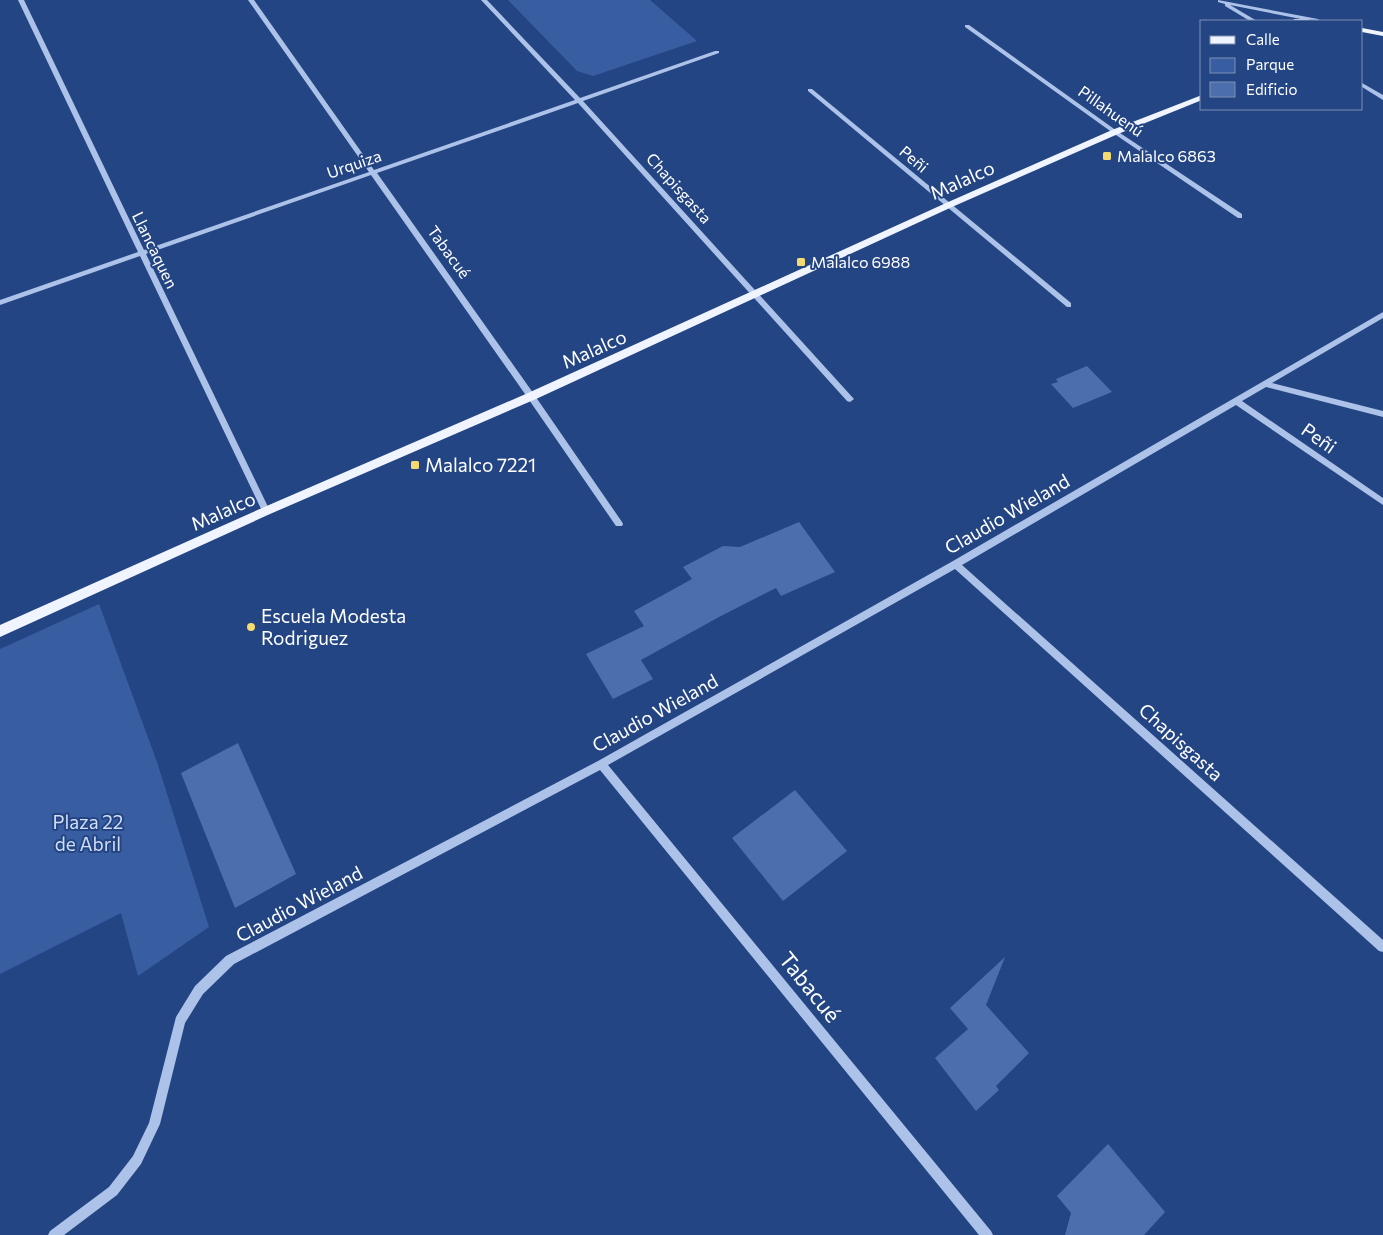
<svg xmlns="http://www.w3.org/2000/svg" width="1383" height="1235" font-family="Commissioner,sans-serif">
  <rect width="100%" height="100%" fill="#244584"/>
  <g fill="#385da1">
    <polygon points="508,0 650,0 697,41 593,76 577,71"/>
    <polygon points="99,604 157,762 209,927 138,976 121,913 0,974 0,649"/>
  </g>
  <g fill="#4c6eac">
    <polygon points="1087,366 1112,392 1073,408 1051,384 1058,382 1056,379"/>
    <polygon points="799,522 835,572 781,596 776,588 719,617 641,660 653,679 613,699 586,654 644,626 634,611 692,579 683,567 723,546 740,547"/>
    <polygon points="238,743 296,874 235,908 181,773"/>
    <polygon points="795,790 847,851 783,901 732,838"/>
    <polygon points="1005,957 986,1005 1029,1053 996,1086 999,1090 976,1111 935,1058 968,1029 950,1008"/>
    <polygon points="1108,1144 1165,1212 1144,1235 1065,1235 1071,1213 1057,1196"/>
  </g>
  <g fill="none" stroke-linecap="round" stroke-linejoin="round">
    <g fill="#adc2e8" fill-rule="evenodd">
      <polygon points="18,0 24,0 144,250 369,172 248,0 254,0 374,170 575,100 481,0 487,0 580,98 715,51 719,51 719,53 583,101 854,399 850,402 847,401 578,103 377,173 531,390 622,522 623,524 622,526 616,526 525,394 371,175 146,254 270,511 269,513 263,513 140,256 0,305 0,300 138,252"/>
      <polygon points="1218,0 1318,19 1321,21 1311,21 1230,5 1257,21 1250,21 1225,6 1225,4 1218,2"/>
      <polygon points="965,25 969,25 1117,131 1242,214 1242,218 1238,218 1113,133 965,27"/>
      <polygon points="1362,83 1383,95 1383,100 1362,87"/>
      <polygon points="808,89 812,89 1071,303 1071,307 1067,307 808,91"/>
      <polygon points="1383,312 1383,318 1272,383 1383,411 1383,417 1266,387 1242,401 1383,498 1383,505 1236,405 962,565 1383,940 1383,952 1379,951 955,569 608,765 991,1231 993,1235 979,1235 600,770 234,964 203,994 185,1023 160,1124 141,1164 117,1195 64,1235 48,1235 50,1231 109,1187 133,1156 149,1123 176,1017 195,986 226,956 598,761 953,561"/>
    </g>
    <g fill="#f0f4fe" fill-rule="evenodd">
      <polygon points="1294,19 1308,19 1312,21 1293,21"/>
      <polygon points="1362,28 1383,32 1383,36 1362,32"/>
      <polygon points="1202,95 1202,100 1118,134 952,207 536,399 270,514 0,637 0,625 262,508 528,393 946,203 1112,130"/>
    </g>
  </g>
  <g fill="#f3da71" stroke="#244584" stroke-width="2">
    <rect x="1102" y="151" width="10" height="10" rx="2.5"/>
    <rect x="796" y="257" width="10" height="10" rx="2.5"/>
    <rect x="410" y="460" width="10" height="10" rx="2.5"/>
    <circle cx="251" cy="627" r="5"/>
  </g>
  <g text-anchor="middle" stroke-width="4" stroke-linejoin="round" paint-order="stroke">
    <g font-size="16" fill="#fff" stroke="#244584">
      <text transform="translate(1111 111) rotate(35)" y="6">Pillahuenú</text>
      <text transform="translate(914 159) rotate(40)" y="6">Peñi</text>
      <text transform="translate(354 164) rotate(-19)" y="6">Urquiza</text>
      <text transform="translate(679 188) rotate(48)" y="6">Chapisgasta</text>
      <text transform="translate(155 250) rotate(64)" y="6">Llancaquen</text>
      <text transform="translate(449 252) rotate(54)" y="6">Tabacué</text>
    </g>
    <g font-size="16" fill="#fff" stroke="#244584" text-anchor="start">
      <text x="1117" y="162">Malalco 6863</text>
      <text x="811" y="268">Malalco 6988</text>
    </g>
    <g font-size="19" fill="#fff" stroke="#244584">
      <text transform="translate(962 180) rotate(-24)" y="7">Malalco</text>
      <text transform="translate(594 349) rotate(-24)" y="7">Malalco</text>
      <text transform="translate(1319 438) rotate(35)" y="7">Peñi</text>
      <text transform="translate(223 511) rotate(-24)" y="7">Malalco</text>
      <text transform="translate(1007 514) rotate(-30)" y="7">Claudio Wieland</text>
      <text transform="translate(655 713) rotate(-29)" y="7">Claudio Wieland</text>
      <text transform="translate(1181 742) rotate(42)" y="7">Chapisgasta</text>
      <text transform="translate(299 904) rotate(-28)" y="7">Claudio Wieland</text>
    </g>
    <g font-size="19" fill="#fff" stroke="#244584" text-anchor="start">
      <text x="425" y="472">Malalco 7221</text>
      <text x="261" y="623">Escuela Modesta<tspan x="261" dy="22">Rodriguez</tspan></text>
    </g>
    <g font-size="19" fill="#d1def6" stroke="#244584">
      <text x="88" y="829">Plaza 22<tspan x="88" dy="22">de Abril</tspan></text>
    </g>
    <g font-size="22" fill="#fff" stroke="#244584">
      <text transform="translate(810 987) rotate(51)" y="8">Tabacué</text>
    </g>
  </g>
  <rect x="1200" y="20" width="162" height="90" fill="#244584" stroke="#7c8fb5"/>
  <rect x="1210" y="36" width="25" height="8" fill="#f0f4fe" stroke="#7c8fb5"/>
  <text x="1246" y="45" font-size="15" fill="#ffffff">Calle</text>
  <rect x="1210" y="58" width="25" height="15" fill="#385da1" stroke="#7c8fb5"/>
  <text x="1246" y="70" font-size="15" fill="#ffffff">Parque</text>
  <rect x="1210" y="82" width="25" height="15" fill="#4c6eac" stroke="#7c8fb5"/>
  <text x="1246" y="95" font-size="15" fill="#ffffff">Edificio</text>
</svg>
